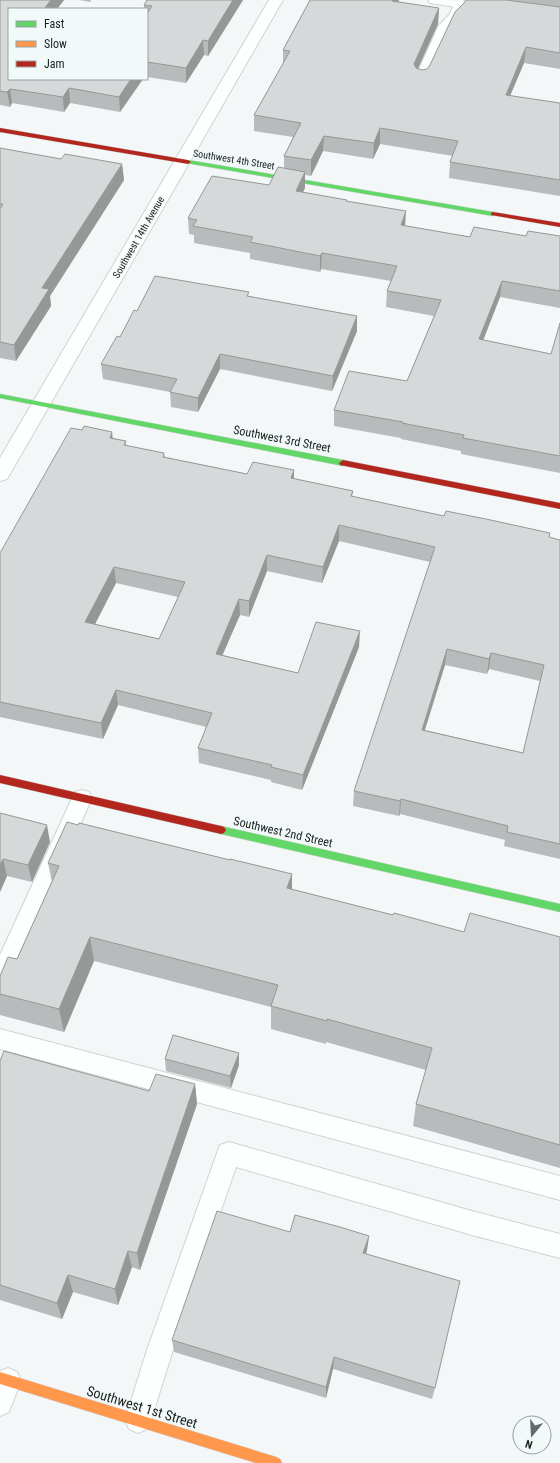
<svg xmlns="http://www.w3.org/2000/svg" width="560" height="1463" font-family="'Roboto Condensed',sans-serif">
  <rect width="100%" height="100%" fill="#f3f7f7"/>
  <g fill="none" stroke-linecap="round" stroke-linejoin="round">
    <g stroke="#d0d3d3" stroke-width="2">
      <g id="lane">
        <polygon points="461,0 466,1 467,4 462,17 452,27 428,80 426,83 421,84 416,83 414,80 439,25 449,15 456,1"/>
        <polygon points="82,790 89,792 92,798 8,986 0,989 0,955 72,798 75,792"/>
        <polygon points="0,1029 560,1176 560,1200 0,1049"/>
        <polygon points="229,1142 472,1211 560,1234 560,1258 472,1235 236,1167 173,1350 151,1420 147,1429 138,1433 129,1429 125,1420 147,1350 217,1153 220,1145"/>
        <polygon points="8,1368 17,1372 21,1381 9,1412 0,1416 0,1371"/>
      </g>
    </g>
    <g stroke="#d0d3d3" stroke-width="2">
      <g id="street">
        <polygon points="269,0 283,0 10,474 7,479 0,481 0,458"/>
        <path d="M428,0c23,0 47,0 70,5l2,3 -2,3 -5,1 -58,-8 -5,-1z"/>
      </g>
    </g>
    <g stroke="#d0d3d3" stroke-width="1">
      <g id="fast">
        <polygon points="188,160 493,212 496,214 493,216 186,163 185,162"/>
        <polygon points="0,394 343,460 347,463 343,466 0,398"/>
        <polygon points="221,826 560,904 560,912 221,834 218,833 216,830 218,827"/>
      </g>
    </g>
    <g stroke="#d0d3d3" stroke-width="1">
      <polygon id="slow" points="0,1372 276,1457 280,1459 282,1463 256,1463 0,1384"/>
    </g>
    <g stroke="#d0d3d3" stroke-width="1">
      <g id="jam">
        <polygon points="0,128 188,160 191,162 188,164 0,132"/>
        <polygon points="493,212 560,223 560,227 491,215 491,213"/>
        <polygon points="343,460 560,503 560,509 340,465 339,463"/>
        <polygon points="0,775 221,826 224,827 226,830 224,833 221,834 0,783"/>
      </g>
    </g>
    <use href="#lane" fill="#fdfefe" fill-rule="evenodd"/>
    <use href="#street" fill="#fdfefe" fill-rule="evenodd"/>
    <use href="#fast" fill="#63d668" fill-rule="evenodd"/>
    <use href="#slow" fill="#ff974d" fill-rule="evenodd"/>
    <use href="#jam" fill="#b3261e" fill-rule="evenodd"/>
  </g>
  <g fill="#b8bbbb" fill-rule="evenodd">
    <polygon points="0,0 64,0 57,9 9,9 9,79 143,79 120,112 70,103 64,112 12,103 10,107 0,105"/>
    <polygon points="79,0 91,0 90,2"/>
    <polygon points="243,0 208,56 204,55 186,83 147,77 147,9 144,9 144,5"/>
    <polygon points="310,0 399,0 398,2 439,8 438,24 418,69 422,70 427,69 430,65 466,0 560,0 560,69 524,63 510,96 560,103 560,196 449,178 450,162 453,156 380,144 373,159 323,151 311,176 305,175 305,188 303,192 347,201 405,226 470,237 560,236 560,308 500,297 483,340 551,354 560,323 560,473 461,454 461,451 401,439 401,438 334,426 334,410 407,381 434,316 386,307 387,291 391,281 321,269 320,272 250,259 250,253 194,243 194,235 189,234 188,218 269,185 284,168 284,156 293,137 254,131 254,115 283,64 283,50"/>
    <polygon points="0,148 61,159 122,164 124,180 50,296 51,306 16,361 0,358"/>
    <polygon points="249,296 357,331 332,391 220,369 198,412 171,407 170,392 103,379 101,364 120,337 137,311"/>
    <path d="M113,438l13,3v5l38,7 1,4 82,17 47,-4v9l59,12 -1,6 92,19 116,24v319l-56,-13 1,-6 -105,-26 -1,2 -46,-10 1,-15 76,-229 -91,-21 -17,42 -55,-12 -18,46 -9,-2 -18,40 76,18 61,-26 -57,143 -31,-8v-2l-72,-17 -1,-15 8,-21 -88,-22 -15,34 -103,-22v1v-165zM116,583l62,14 -19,42 -64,-15zM445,665l42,9 2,-5 51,12 -17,72 -98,-23z"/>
    <polygon points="0,813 50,842 32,882 7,876 0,892"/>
    <polygon points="230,860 292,874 292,890 393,915 464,932 560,937 560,1168 413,1126 416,1104 426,1070 326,1042 326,1044 271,1029 271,1007 94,961 64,1032 0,1015 0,976 17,959 52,882 48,863"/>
    <polygon points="165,1059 239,1065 231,1088 166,1071"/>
    <polygon points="0,1061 149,1091 195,1084 197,1104 140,1270 132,1267 118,1305 73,1292 62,1319 0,1300"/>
    <polygon points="290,1232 369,1236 367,1250 366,1254 435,1388 432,1399 333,1369 326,1398 174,1352 172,1340"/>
  </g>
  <g fill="#969898">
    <polygon points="51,0 64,0 57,9 44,9"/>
    <polygon points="233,0 243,0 208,56 208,41"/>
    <polygon points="392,0 399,0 391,17 392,1"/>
    <polygon points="439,8 438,24 413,79 414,64"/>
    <polygon points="203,40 204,55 186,83 186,68"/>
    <polygon points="526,47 524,63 504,110 506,95"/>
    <polygon points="131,79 143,79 120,112 119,97"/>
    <polygon points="69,88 70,103 64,112 63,97"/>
    <polygon points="10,89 12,103 10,107 7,92"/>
    <polygon points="380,128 380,144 373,159 374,143"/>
    <polygon points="324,136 323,151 311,176 311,160"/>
    <polygon points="122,164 124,180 50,296 51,306 16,361 14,345 42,288"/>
    <polygon points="305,172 305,188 296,207 296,191"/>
    <polygon points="406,211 405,227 401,225"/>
    <polygon points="322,253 321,269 320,272 320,256"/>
    <polygon points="502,281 500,297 477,356 479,339"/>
    <polygon points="357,316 357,331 332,391 333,376"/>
    <polygon points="220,354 220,369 198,412 198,398"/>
    <polygon points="112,432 114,449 110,438"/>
    <polygon points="294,470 294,486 291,478"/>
    <polygon points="339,525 339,541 322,583 323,567"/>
    <polygon points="267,555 267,571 249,617 249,601"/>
    <polygon points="114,567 116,583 88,638 85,622"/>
    <polygon points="239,599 240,615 216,670 216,654"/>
    <polygon points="360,631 359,647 302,790 303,775"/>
    <polygon points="447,649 445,665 420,745 422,730"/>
    <polygon points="491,653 489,669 487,674 489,659"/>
    <polygon points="116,690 118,705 103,739 101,723"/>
    <polygon points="401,799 400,814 399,816 400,801"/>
    <polygon points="47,825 50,842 32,882 28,865"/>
    <polygon points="3,859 7,876 0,892 0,865"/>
    <polygon points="292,874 292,898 287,888"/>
    <polygon points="90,937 94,961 64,1032 59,1009"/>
    <polygon points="239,1053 239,1065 231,1088 230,1076"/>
    <polygon points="195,1084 197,1104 140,1270 137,1253"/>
    <polygon points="369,1236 367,1250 362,1266 363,1253"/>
    <polygon points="128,1251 132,1267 118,1305 115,1289"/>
    <polygon points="68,1275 73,1292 62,1319 57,1303"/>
    <polygon points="334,1357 333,1369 326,1398 326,1387"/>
  </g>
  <g fill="#d6d9d9" stroke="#969898" fill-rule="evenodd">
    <polygon points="0,0 51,0 44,9 9,9 9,79 131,79 119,97 69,88 63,97 10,89 7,92 0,91"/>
    <polygon points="147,0 233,0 208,41 203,40 186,68 147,62 147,14 152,6 144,5"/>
    <polygon points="310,0 392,0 392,1 439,8 414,64 416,68 422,70 427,69 430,65 455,12 464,3 466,0 506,0 560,7 560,53 526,47 506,95 560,103 560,180 450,162 458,141 380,128 374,143 324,136 311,160 284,156 301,123 254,115 290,51 283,50"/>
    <polygon points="0,148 61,159 65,154 122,164 42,288 49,289 14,345 0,342 0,209 3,204 0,204"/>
    <polygon points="278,167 305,172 296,191 347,200 346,201 406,211 401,225 470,237 474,227 526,236 528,231 560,236 560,291 502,281 479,339 551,354 560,323 560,456 463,438 464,435 402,423 403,422 334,410 349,371 407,381 441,300 387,291 397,266 322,253 320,256 250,242 253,237 193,226 197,220 188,218 212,176 269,185"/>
    <polygon points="155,276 249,292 247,296 357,316 333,376 220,354 198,398 170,392 177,379 101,364 117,336 120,337 134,310 137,311"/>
    <path d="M84,426l28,6 -2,6 16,3 -2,4 40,8 -1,4 84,17 6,-12 41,8 -3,8 62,13 -2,5 93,20 2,-5 40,8 64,14 -1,4 11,3v304l-53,-12 1,-6 -107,-27 -1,2 -46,-10 81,-244 -96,-22 -16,42 -56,-12 -18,46 -10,-2 -23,55 82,19 18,-51 44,9 -57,144 -32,-8 1,-2 -74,-17 14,-35 -96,-23 -15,33 -101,-21v-149l71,-125 11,2zM114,567l71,15 -26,57 -74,-17zM447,649l42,10 2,-6 53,12 -21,88 -101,-23z"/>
    <polygon points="0,813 47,825 28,865 3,859 0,865"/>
    <polygon points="67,822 78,825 79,823 230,860 230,859 292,874 287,888 393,915 394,913 464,932 470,913 560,937 560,1145 416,1104 432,1048 327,1019 327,1021 271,1006 278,985 90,937 59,1009 0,994 0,976 8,957 17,959 59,866 48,863"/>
    <polygon points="173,1035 239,1053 230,1076 165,1059"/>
    <polygon points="4,1051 149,1091 156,1074 195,1084 137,1253 128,1251 115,1289 68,1275 57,1303 0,1285 0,1061"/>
    <polygon points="217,1211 290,1232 295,1215 340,1227 369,1236 363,1253 460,1281 435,1388 334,1357 326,1387 172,1340"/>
  </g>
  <g text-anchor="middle" stroke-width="3" stroke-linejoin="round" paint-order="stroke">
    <g font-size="10" fill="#1c1e1e" stroke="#f1f9f9">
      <text transform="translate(234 159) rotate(9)" y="4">Southwest 4th Street</text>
      <text transform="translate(138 237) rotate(-60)" y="4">Southwest 14th Avenue</text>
    </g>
    <g font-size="12" fill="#1c1e1e" stroke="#f1f9f9">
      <text transform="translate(282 439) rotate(11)" y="4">Southwest 3rd Street</text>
      <text transform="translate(283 832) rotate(13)" y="4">Southwest 2nd Street</text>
    </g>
    <g font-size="14" fill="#1c1e1e" stroke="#f1f9f9">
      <text transform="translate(142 1407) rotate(17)" y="5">Southwest 1st Street</text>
    </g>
  </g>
  <rect x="8" y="8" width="140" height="72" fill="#f1f9f9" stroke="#9ca1a1"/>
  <rect x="16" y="21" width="20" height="6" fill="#63d668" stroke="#9ca1a1"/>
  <text x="44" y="28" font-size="12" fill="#1c1e1e">Fast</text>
  <rect x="16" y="41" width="20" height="6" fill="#ff974d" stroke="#9ca1a1"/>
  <text x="44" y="48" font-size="12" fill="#1c1e1e">Slow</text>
  <rect x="16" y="61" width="20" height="6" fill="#b3261e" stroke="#9ca1a1"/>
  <text x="44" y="68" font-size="12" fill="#1c1e1e">Jam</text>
  <g transform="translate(532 1435) rotate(198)"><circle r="19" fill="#f1f9f9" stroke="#9ca1a1"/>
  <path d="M0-3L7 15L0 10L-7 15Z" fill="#676a6a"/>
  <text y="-6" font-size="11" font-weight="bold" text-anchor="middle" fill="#1c1e1e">N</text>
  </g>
</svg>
